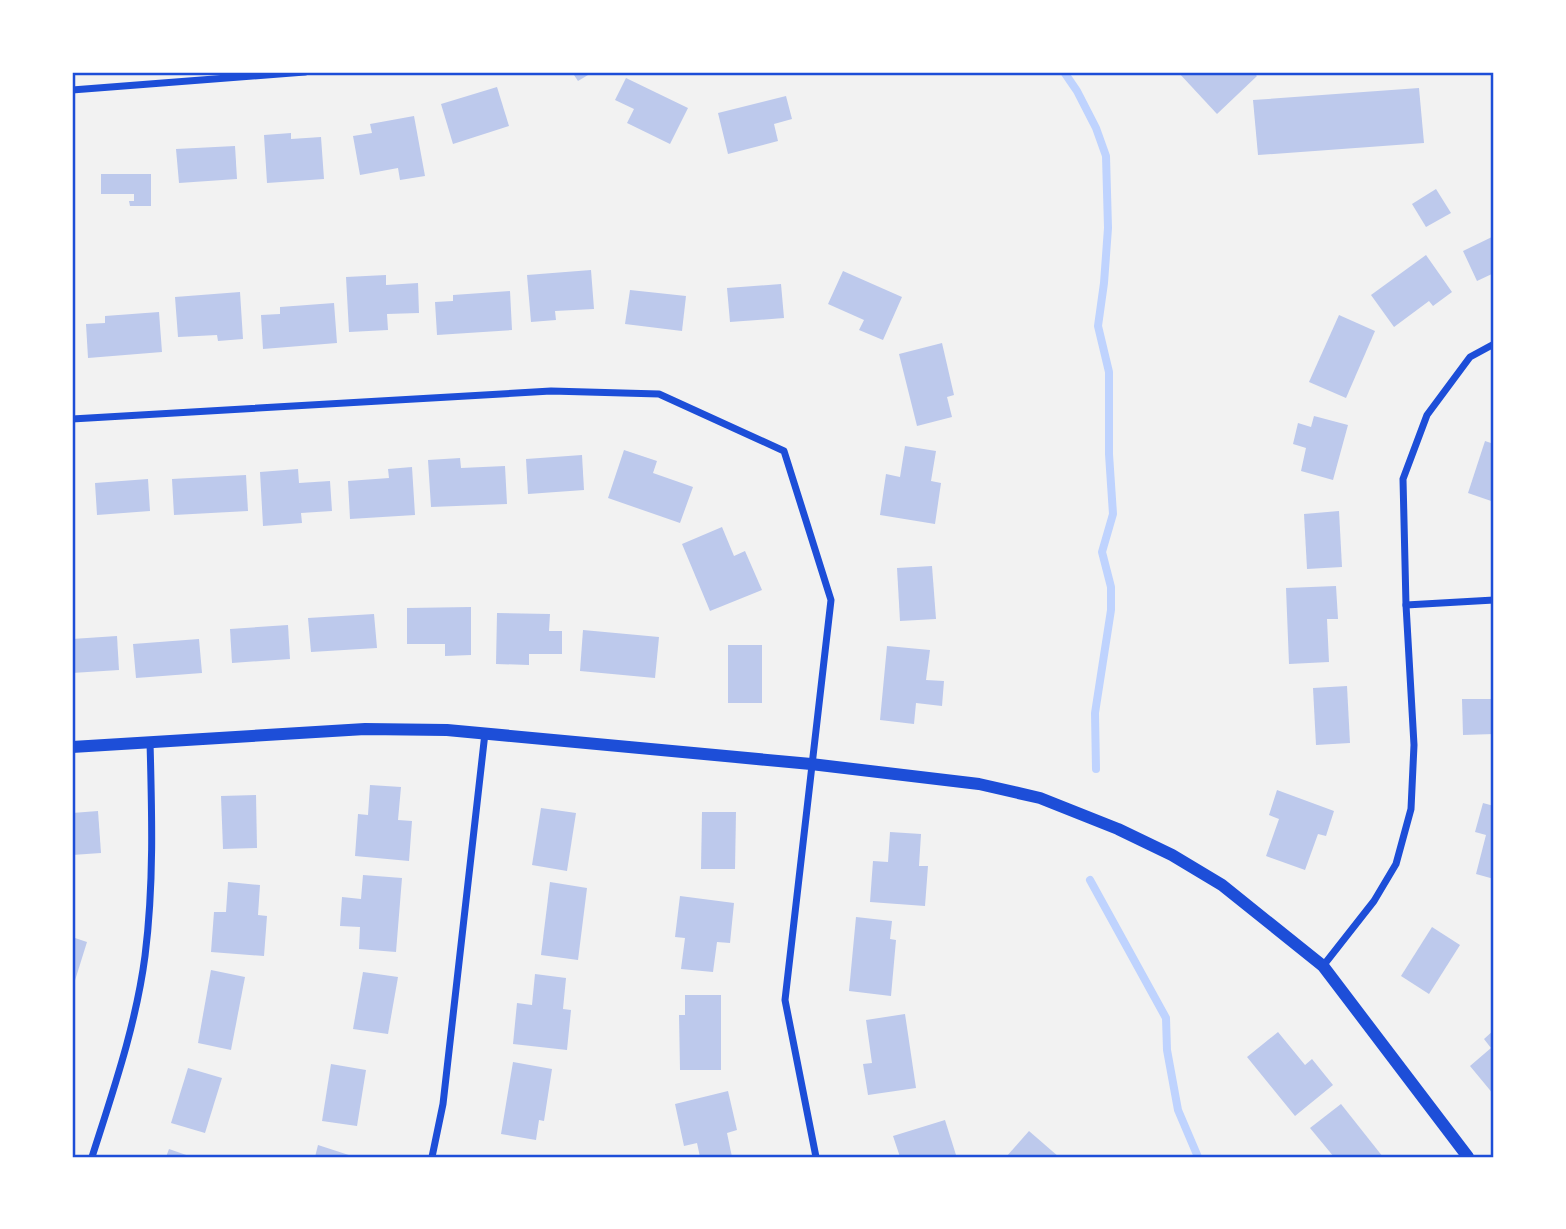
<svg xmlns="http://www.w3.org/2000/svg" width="1566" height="1229" font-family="'Open Sans',sans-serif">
  <rect width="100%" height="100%" fill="#f2f2f2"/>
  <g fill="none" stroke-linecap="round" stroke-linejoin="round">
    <g stroke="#bfd3fe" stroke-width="8">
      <polyline points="1064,72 1077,91 1096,128 1106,156 1108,228 1104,283 1098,326 1109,372 1109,454 1113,514 1102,552 1111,587 1111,610 1095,713 1096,769"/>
      <polyline points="1090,880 1166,1018 1167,1050 1178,1110 1198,1157"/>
    </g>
  </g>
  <g fill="#bdc9ec">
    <polygon points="572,72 593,72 578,81"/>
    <polygon points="1178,72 1253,72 1257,76 1217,114"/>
    <polygon points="626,78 688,108 670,144 627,123 634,109 615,100"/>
    <polygon points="497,87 509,126 453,144 441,104"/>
    <polygon points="1419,88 1424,143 1258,155 1253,100"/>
    <polygon points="786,96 792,119 774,124 778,141 728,154 718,113"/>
    <polygon points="414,116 425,176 400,180 398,168 360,175 353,136 372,133 370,124"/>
    <polygon points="291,133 291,139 321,137 324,179 267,183 264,135"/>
    <polygon points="235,146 237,179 179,183 176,149"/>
    <polygon points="101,174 151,174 151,206 130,206 129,201 134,201 134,194 101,194"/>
    <polygon points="1436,189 1451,213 1426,227 1412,204"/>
    <polygon points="1494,236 1494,273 1477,281 1463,251"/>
    <polygon points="1426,255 1452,292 1433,306 1429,301 1394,327 1371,295"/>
    <polygon points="591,270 594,309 555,311 556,320 531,322 527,275"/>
    <polygon points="843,271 902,297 883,340 859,330 864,320 828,304"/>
    <polygon points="386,275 386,285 418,283 419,313 387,314 388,330 349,332 346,277"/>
    <polygon points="781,284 784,318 730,322 727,288"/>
    <polygon points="630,290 686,296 682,331 625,324"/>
    <polygon points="510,291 512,330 437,335 435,302 453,301 453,295"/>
    <polygon points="240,292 243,339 218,341 217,335 178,337 175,297"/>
    <polygon points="334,303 337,343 263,349 261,315 280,314 280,307"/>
    <polygon points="159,312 162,352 88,358 86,324 105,323 105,316"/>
    <polygon points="1339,315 1375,331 1346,398 1309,382"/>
    <polygon points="942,343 954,395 947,397 952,417 917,426 899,354"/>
    <polygon points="1314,416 1348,425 1333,480 1301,471 1306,448 1293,444 1298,423 1311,427"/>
    <polygon points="1485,441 1494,444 1494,502 1468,493"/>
    <polygon points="905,446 936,451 931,481 941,483 935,524 880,515 886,474 900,477"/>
    <polygon points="624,450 657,461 653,473 693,487 680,523 608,498"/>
    <polygon points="582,455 584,490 528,494 526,459"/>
    <polygon points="460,458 461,468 505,466 507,504 431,507 428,460"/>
    <polygon points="412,467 415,515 350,519 348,481 389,478 388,469"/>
    <polygon points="298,469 299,483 330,481 332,511 301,513 302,523 263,526 260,472"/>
    <polygon points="246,475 248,511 174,515 172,479"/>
    <polygon points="148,479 150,511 97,515 95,483"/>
    <polygon points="1339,511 1342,567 1307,569 1304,514"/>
    <polygon points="722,527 734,556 745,551 762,590 710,611 682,544"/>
    <polygon points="932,566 936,619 900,621 897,568"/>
    <polygon points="1336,586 1338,619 1327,619 1329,662 1289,664 1286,588"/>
    <polygon points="471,607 471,655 445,656 445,644 407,644 407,608"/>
    <polygon points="497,613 550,614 549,631 562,631 562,654 529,654 529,665 496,664"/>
    <polygon points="374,614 377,648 311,652 308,618"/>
    <polygon points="288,625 290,659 232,663 230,629"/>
    <polygon points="583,630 659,637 655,678 580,671"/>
    <polygon points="117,636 119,670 72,673 72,639"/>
    <polygon points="199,639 202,673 136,678 133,644"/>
    <rect x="728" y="645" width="34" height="58"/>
    <polygon points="887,646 930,650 926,680 944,681 942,706 916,703 914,724 880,720"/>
    <polygon points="1347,686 1350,743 1316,745 1313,688"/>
    <polygon points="1462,699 1494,699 1494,734 1463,735"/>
    <polygon points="370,785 401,787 398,820 412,821 409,861 355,856 358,814 368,815"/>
    <polygon points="1277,790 1334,811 1326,836 1318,834 1305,870 1266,856 1279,819 1269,815"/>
    <polygon points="256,795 257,848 223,849 221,796"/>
    <polygon points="1483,803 1494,806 1494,879 1476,874 1486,835 1475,832"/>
    <polygon points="541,808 576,813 567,871 532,865"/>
    <polygon points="98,811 101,853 72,855 72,813"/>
    <polygon points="702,812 736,812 735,869 701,869"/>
    <polygon points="890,832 921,834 919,866 928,866 925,906 870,902 873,861 888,862"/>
    <polygon points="363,875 402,878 396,952 359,949 360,927 340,926 342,897 361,899"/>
    <polygon points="228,882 260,885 258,915 267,916 264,956 211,952 214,912 226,912"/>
    <polygon points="550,882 587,888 578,960 541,955"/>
    <polygon points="680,896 734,903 730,943 717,942 713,972 681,969 685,938 675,937"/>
    <polygon points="856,917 892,921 890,939 896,940 891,996 849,991"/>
    <polygon points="1432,927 1460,945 1429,994 1401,976"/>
    <polygon points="72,937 87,942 72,990"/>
    <polygon points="211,970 245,977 231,1050 198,1043"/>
    <polygon points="363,972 398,977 388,1034 353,1029"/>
    <polygon points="535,974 566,978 563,1009 571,1010 567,1050 513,1044 517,1003 532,1005"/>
    <polygon points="685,995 721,995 721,1070 680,1070 679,1015 685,1015"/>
    <polygon points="905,1014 916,1088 868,1095 863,1064 872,1063 866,1020"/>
    <polygon points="1494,1030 1494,1095 1470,1066 1491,1048 1484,1039"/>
    <polygon points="1278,1032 1305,1065 1312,1059 1333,1085 1295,1116 1247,1057"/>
    <polygon points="513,1062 552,1069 544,1121 539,1120 536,1140 501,1134"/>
    <polygon points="331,1064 366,1070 357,1126 322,1121"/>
    <polygon points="188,1068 222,1078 205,1133 171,1123"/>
    <polygon points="728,1091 737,1130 727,1133 732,1157 700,1157 697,1143 684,1146 675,1104"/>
    <polygon points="1341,1104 1383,1157 1334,1157 1310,1128"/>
    <polygon points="945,1120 956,1155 949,1157 900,1157 893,1136"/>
    <polygon points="1029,1131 1059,1157 1006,1157"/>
    <polygon points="318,1145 355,1157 315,1157"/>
    <polygon points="169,1149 192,1157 166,1157"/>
  </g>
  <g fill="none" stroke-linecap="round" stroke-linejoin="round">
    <g stroke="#1d4ed8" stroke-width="7">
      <polyline points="72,90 305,72"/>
      <polyline points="72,419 551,391 659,394 784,451 831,600 785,1000 816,1157"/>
      <polyline points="1406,605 1494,600"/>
      <polyline points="1323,966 1374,901 1396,864 1411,809 1414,745 1406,605 1403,479 1427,415 1470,357 1494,344"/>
      <path d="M92,1157c21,-66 44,-132 53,-201 9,-71 7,-142 5,-214"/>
      <polyline points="432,1157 443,1104 485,733"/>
    </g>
    <polyline stroke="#1d4ed8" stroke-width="12" points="72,747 365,729 447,730 811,764 979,784 1040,798 1118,829 1172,855 1222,885 1323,966 1468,1157"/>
  </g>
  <rect width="1566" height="1229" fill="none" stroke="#ffffff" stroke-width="147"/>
  <rect x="74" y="74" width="1418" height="1082" fill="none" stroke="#1d4ed8" stroke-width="2.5"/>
</svg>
